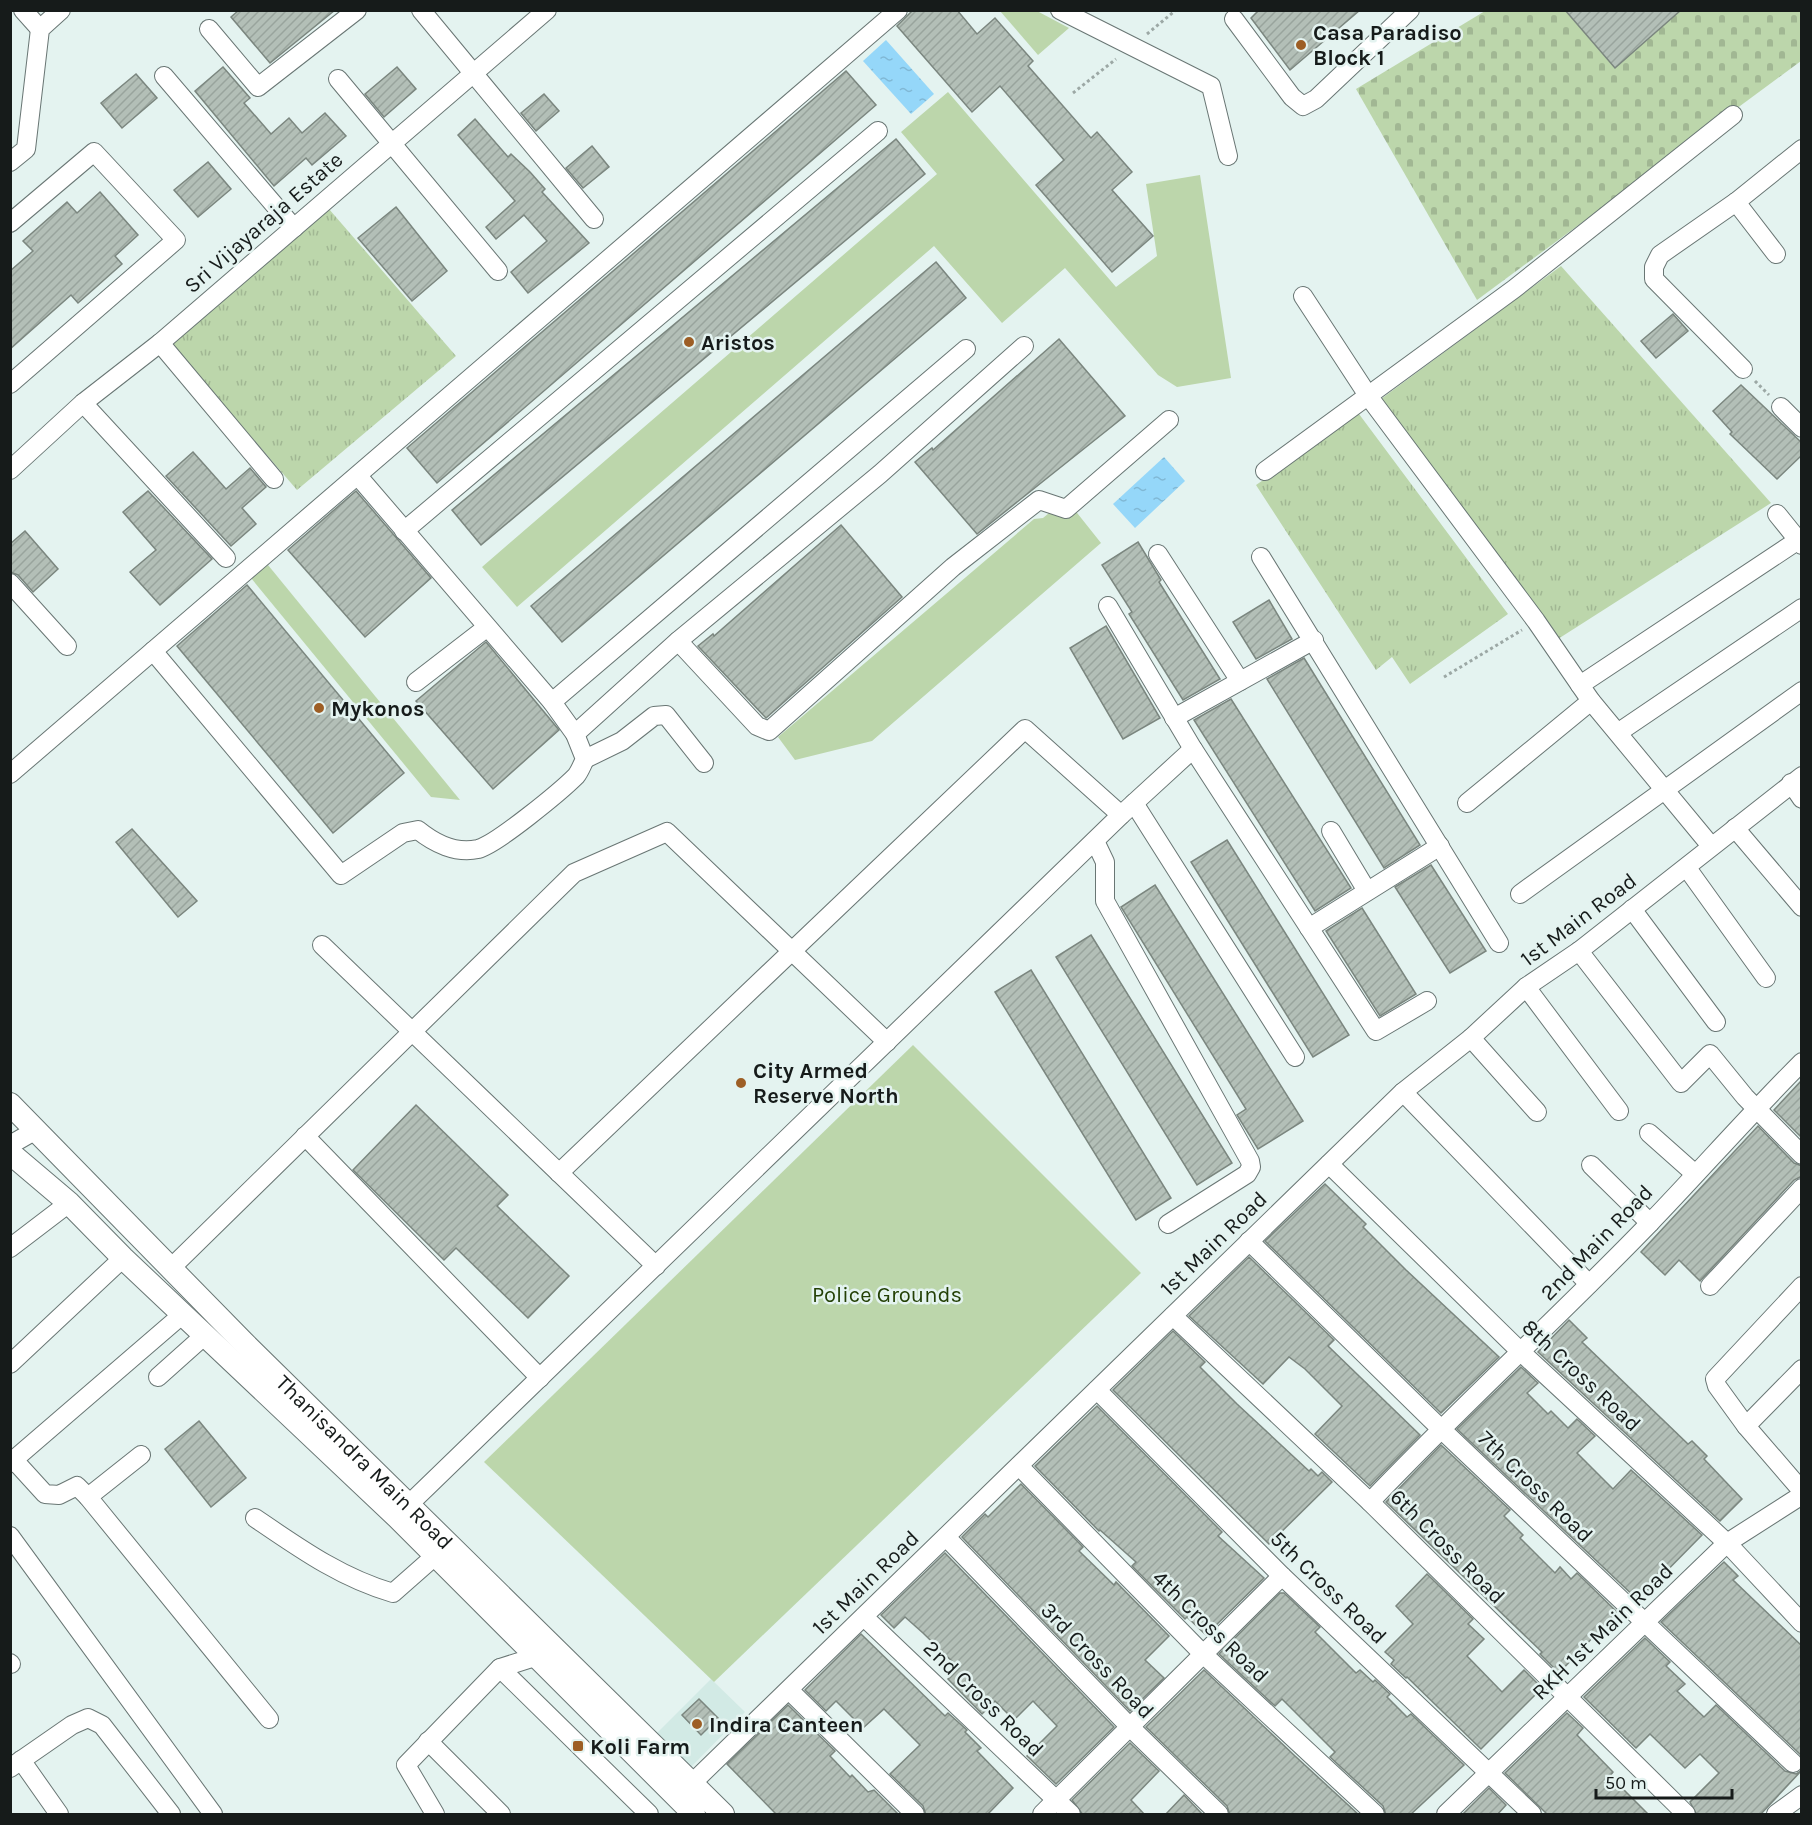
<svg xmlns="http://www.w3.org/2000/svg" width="1812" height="1825" font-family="Karla,sans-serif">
  <defs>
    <pattern id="grass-tufts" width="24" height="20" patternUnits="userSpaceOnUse" patternTransform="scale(1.5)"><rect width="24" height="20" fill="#bcd6ab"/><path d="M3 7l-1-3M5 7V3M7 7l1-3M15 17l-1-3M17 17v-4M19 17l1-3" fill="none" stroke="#a1b793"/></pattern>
    <pattern id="cemetery-stones" width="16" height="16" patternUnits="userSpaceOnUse" patternTransform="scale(1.5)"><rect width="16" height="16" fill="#bcd6ab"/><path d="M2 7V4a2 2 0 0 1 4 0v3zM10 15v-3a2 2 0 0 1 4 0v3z" fill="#a1b793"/></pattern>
    <pattern id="water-ripples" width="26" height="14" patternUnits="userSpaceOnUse" patternTransform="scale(1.5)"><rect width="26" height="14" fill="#95d7f9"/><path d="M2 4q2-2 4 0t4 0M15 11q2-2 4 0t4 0" fill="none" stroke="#80b8d5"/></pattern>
    <pattern id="building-hatch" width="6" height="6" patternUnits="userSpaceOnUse" patternTransform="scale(1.5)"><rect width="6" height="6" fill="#b3bfb7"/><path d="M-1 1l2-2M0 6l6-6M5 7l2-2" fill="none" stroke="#99a49d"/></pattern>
  </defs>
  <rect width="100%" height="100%" fill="#e4f3f0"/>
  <polygon fill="#d2eae5" points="711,1679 745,1712 691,1767 657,1733"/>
  <g fill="url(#grass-tufts)">
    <polygon points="329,209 456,356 297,490 172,345"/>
    <polygon points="1561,266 1771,503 1558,639 1381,399"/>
    <polygon points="1359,414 1508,614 1410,684 1392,657 1376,670 1256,485"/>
  </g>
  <polygon fill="url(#cemetery-stones)" points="1485,11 1801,11 1801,61 1477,300 1356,89"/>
  <g fill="#bcd6ab">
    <polygon points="1000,11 1037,11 1069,28 1038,55"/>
    <polygon points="948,92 1116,287 1157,256 1146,184 1200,175 1231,378 1177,387 1158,375 1065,268 1002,323 934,246 517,607 482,567 937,174 901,132"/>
    <polygon points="1066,499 1101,543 872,741 795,760 778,737 1034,519 1043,518"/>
    <polygon points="268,565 460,800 431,797 251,578"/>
    <polygon points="913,1045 1141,1273 714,1682 484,1462"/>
  </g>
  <g fill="url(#water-ripples)">
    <polygon points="886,40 934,94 911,114 863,61"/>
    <polygon points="1164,457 1185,481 1135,528 1113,504"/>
  </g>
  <g fill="url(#building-hatch)" stroke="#7b867f" stroke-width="1.5">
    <polygon points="239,10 335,10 270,63 231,17"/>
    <polygon points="913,10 957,10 977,34 995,18 1033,61 1028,66 1091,138 1097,132 1132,172 1112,190 1153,236 1112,272 1036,185 1064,160 1000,86 972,112 897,26"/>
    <polygon points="1259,10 1360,10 1290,70 1251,18"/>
    <polygon points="1565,10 1681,10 1615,68"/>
    <polygon points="223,67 250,98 244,103 271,134 289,118 302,133 325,113 346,136 312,165 306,158 274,186 195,91"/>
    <polygon points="397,67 416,89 384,117 365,94"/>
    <polygon points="846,71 876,105 437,483 407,448"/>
    <polygon points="136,74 157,98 122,128 101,103"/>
    <polygon points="544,94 559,111 536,131 521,113"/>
    <polygon points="475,119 508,157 511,154 530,172 545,189 542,192 589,243 528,293 511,272 547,241 524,215 496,239 486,227 515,201 458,135"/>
    <polygon points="896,139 925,174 481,545 452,510"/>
    <polygon points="592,146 609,167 583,188 566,168"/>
    <polygon points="208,162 231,189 198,217 174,190"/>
    <polygon points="100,192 138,235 115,256 122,264 78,303 71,295 10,349 10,271 33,251 23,241 67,202 77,213"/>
    <polygon points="396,207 447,271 412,301 358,238"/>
    <polygon points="936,262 966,298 562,642 531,606"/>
    <polygon points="1673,314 1688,331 1656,358 1641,341"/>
    <polygon points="1059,339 1125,416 977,534 915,462 932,448 933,450"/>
    <polygon points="1741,385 1802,443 1802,455 1777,479 1730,434 1732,432 1713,411"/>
    <polygon points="193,452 226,489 250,468 266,487 242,508 256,524 231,546 166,476"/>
    <polygon points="148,491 212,559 160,605 130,572 156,550 123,512"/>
    <polygon points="356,491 431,578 365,637 288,550"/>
    <polygon points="841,525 902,597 766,718 698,646 713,634 714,636"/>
    <polygon points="25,531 58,569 33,592 18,575 10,572 10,544"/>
    <polygon points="1138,542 1161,580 1159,582 1220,679 1183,700 1129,614 1132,612 1102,565"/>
    <polygon points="247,585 404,773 333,833 177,646"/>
    <polygon points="1269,600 1292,639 1256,659 1233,622"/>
    <polygon points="1106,626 1160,718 1123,739 1070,648"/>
    <polygon points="486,642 559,730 493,789 416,701"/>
    <polygon points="1304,658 1420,845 1384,868 1267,679"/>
    <polygon points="1231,699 1351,888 1315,911 1194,720"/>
    <polygon points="132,829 197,901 178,917 116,842"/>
    <polygon points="1227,840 1349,1035 1313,1057 1191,862"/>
    <polygon points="1431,865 1486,951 1450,973 1395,887"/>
    <polygon points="1155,885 1303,1121 1258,1149 1237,1115 1246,1109 1121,907"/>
    <polygon points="1362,908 1416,994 1380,1016 1326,931"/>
    <polygon points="1091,935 1232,1163 1197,1185 1056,957"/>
    <polygon points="1031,970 1171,1198 1136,1220 995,992"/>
    <polygon points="1802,1080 1802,1138 1774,1110"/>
    <polygon points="416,1105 508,1195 497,1206 569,1276 528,1318 456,1248 444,1260 353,1170"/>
    <polygon points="1758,1126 1794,1163 1802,1166 1802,1176 1794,1180 1700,1281 1679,1260 1665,1275 1641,1252"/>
    <polygon points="1325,1184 1366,1224 1363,1227 1406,1270 1499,1357 1441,1413 1265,1241"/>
    <polygon points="1249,1257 1334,1340 1328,1346 1420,1435 1370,1486 1315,1434 1342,1406 1305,1369 1289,1357 1263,1384 1189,1316"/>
    <polygon points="1569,1320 1587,1338 1582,1342 1688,1444 1692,1441 1707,1456 1704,1459 1742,1499 1720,1521 1538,1352"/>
    <polygon points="1173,1331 1205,1362 1200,1367 1237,1404 1309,1471 1311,1469 1318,1476 1322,1472 1332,1482 1269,1544 1113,1390"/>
    <polygon points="1521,1367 1538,1383 1527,1393 1548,1414 1551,1411 1568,1428 1577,1419 1595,1436 1577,1453 1613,1489 1631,1470 1702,1535 1638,1600 1457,1429"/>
    <polygon points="1097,1406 1222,1532 1218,1536 1264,1578 1206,1635 1187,1617 1185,1619 1132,1566 1136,1562 1100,1530 1099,1531 1035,1466"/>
    <polygon points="199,1421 246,1478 211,1507 165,1449"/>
    <polygon points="1441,1445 1510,1510 1504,1516 1523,1535 1520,1538 1555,1573 1560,1567 1571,1579 1577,1573 1617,1612 1559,1673 1540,1654 1542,1652 1386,1502"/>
    <polygon points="1021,1484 1083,1547 1079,1551 1114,1585 1116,1582 1169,1636 1145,1660 1164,1678 1130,1711 962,1537 985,1514 988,1517"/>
    <polygon points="945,1553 1114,1727 1056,1784 1027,1756 1057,1726 1033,1701 1014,1720 995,1701 982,1714 948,1679 959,1668 923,1633 905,1617 894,1628 881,1615"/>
    <polygon points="1724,1562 1738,1576 1733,1580 1802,1646 1802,1756 1661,1622"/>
    <polygon points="1427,1574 1473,1619 1468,1624 1484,1639 1467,1656 1502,1692 1524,1670 1542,1688 1481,1749 1407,1677 1406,1678 1391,1664 1394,1660 1385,1652 1413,1624 1396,1606"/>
    <polygon points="1280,1593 1284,1593 1320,1627 1315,1632 1356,1673 1360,1670 1373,1682 1375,1680 1390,1694 1387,1697 1407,1717 1411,1714 1464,1765 1410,1815 1386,1815 1383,1806 1330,1757 1335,1752 1282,1699 1275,1706 1219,1654"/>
    <polygon points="861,1634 945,1716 948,1713 967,1730 965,1732 981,1748 977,1751 1013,1788 987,1815 926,1815 923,1806 890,1774 920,1745 884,1709 863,1728 836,1701 826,1711 805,1690"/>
    <polygon points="1645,1638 1670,1662 1666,1666 1685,1684 1677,1691 1704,1717 1716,1705 1785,1771 1796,1774 1802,1770 1760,1815 1697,1815 1690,1802 1719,1773 1700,1754 1685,1768 1650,1734 1636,1748 1584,1697"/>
    <polygon points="1204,1670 1295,1756 1359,1815 1230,1815 1227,1806 1146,1727"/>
    <polygon points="699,1699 718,1718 701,1735 682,1715"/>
    <polygon points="788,1705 835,1751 830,1756 850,1777 852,1775 868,1792 874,1790 899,1815 777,1815 727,1764"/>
    <polygon points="1567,1713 1583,1728 1577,1735 1613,1772 1610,1776 1649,1815 1548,1815 1505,1773"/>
    <polygon points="1130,1743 1159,1771 1131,1800 1145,1815 1083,1815 1072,1800"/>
    <polygon points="1489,1788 1506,1805 1497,1815 1462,1815"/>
    <polygon points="1184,1795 1203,1815 1165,1815"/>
  </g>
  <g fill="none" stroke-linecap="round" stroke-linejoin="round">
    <g stroke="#697674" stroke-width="20">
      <g id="minor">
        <polyline points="23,10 40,29"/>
        <polyline points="421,10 594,219"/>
        <polyline points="1060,10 1211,86 1228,156"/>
        <polyline points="1234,19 1292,97 1303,106 1316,99 1410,10"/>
        <polyline points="209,29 258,87 357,10"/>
        <polyline points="164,76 294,228"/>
        <polyline points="338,79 498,271"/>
        <polyline points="10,162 26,149 40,29 61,10"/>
        <polyline points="1736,202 1776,254"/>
        <polyline points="10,223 94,152 176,240 10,384"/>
        <polyline points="1303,296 1369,397 1536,621 1591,701 1711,846"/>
        <polyline points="160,343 274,479"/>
        <polyline points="1743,369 1654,279 1654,267 1660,255 1736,202 1802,149"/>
        <polyline points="83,403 226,558"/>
        <polyline points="1781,407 1802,428"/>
        <polyline points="10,470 83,403 160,343 547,10"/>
        <polyline points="1265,471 1514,289 1733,115"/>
        <polyline points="1777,514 1802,545"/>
        <polyline points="404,531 878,131"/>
        <polyline points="1158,554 1240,681"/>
        <polyline points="1261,557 1499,943"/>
        <polyline points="10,583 67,646"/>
        <polyline points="1108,606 1193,749 1376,1031 1427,1001"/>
        <polyline points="678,641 880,474 1024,346"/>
        <path d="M153,651l188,224 62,-42 15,-3c16,13 38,24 60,19 19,-5 83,-58 98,-73 4,-5 6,-11 9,-17l-10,-25 -23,-32 -194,-226"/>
        <polyline points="416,682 486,628"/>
        <polyline points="1580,685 1797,541"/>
        <polyline points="552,702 966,349"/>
        <polyline points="1174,718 1314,640"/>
        <polyline points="1619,732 1802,608"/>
        <polyline points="575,734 678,641 757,726 769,731 953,567 1039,500 1066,509 1169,420"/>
        <polyline points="585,759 622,741 654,716 666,715 704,763"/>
        <polyline points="10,774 898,10"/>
        <polyline points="1791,783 1802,799"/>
        <polyline points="1134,803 1295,1057"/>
        <polyline points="1467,803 1591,701"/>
        <polyline points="1735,828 1802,907"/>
        <polyline points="1331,831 1367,891"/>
        <polyline points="1095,841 1105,862 1105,901 1250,1161 1251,1167 1247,1174 1168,1224"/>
        <polyline points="1687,868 1766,978"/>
        <polyline points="1520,894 1802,691"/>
        <polyline points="1632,909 1716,1022"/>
        <polyline points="1309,928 1440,846"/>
        <polyline points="322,945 656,1266"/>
        <polyline points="1579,951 1681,1083 1710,1054 1745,1097 1802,1155"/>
        <polyline points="1526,987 1619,1111"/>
        <polyline points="1471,1038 1537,1112"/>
        <polyline points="1403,1092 1589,1284"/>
        <polyline points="1649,1133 1694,1173"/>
        <polyline points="305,1136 540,1378"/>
        <polyline points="10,1145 36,1130"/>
        <polyline points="1329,1164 1521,1352 1727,1543 1802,1623"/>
        <polyline points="1591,1165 1650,1223"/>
        <polyline points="559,1173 1025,729 1121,815"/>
        <polyline points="1249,1241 1440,1428 1793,1763"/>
        <polyline points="10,1248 69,1203"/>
        <polyline points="171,1268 574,873 667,832 887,1042"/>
        <polyline points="1710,1286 1802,1188"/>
        <polyline points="1802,1286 1715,1379 1717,1386 1746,1426 1802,1491"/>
        <polyline points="1173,1316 1370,1502 1686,1814"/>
        <polyline points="10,1364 123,1258"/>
        <polyline points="158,1377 205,1335"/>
        <polyline points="1097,1390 1282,1576 1532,1814"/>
        <polyline points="1746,1426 1802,1369"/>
        <polyline points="141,1455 88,1497 269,1719"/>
        <polyline points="14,1460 45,1494 59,1495 77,1486 88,1497"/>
        <polyline points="10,1463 183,1314"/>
        <polyline points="1019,1466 1203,1654 1375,1814"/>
        <path d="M1370,1502c90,-95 187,-183 278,-277 52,-54 101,-110 154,-163"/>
        <polyline points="399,1514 1121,815 1193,749"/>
        <path d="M255,1518c44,30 86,60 138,75l42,-37"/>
        <polyline points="10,1536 213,1814"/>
        <polyline points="946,1537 1130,1727 1219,1814"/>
        <polyline points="864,1617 1071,1814"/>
        <polyline points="10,1663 11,1664"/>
        <polyline points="500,1668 649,1814"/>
        <polyline points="789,1690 915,1814"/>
        <polyline points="428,1741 501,1814"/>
        <polyline points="21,1760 59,1814"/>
        <polyline points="10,1768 72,1725 88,1718 102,1725 171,1814"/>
        <polyline points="683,1792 1403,1092 1471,1038 1526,987 1579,951 1802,776"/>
        <polyline points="435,1814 406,1765 500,1668 535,1657"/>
        <polyline points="1042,1814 1282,1576"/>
        <polyline points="1446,1814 1727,1543 1802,1495"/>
        <polyline points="1776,1814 1802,1795"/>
      </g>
    </g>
    <g stroke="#697674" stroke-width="24">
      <g id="major">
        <path id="s1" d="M10,1104l233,238 480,472"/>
        <polyline points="10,1153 69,1203 123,1258 397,1517 694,1814"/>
      </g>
    </g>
    <g stroke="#9ca8a5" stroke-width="3" stroke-dasharray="3 3" stroke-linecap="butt">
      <polyline points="1147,34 1176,10"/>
      <polyline points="1073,93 1116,59"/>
      <polyline points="1755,381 1769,395"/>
      <polyline points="1444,677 1522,630"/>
    </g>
    <use href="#minor" stroke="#fff" stroke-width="18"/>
    <use href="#major" stroke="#fff" stroke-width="22"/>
  </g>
  <g fill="#9d5e25" stroke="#e4f3f0" stroke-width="2">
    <circle cx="1301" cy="45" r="6"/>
    <circle cx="689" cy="342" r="6"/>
    <circle cx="319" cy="708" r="6"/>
    <circle cx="741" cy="1083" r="6"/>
    <circle cx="697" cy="1724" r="6"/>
    <rect x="572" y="1740" width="12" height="12" rx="3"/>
  </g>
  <g text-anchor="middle" stroke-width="5" stroke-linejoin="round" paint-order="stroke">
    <g font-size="22" font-weight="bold" fill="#161b1a" stroke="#e4f3f0" text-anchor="start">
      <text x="1313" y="40">Casa Paradiso<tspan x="1313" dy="25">Block 1</tspan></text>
      <text x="701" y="350">Aristos</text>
      <text x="331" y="716">Mykonos</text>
      <text x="753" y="1078">City Armed<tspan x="753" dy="25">Reserve North</tspan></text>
      <text x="709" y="1732">Indira Canteen</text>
      <text x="590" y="1754">Koli Farm</text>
    </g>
    <g font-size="22" fill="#161b1a" stroke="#e4f3f0">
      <text transform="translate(263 222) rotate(-41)" y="8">Sri Vijayaraja Estate</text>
      <text transform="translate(1578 919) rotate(-37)" y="8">1st Main Road</text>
      <text transform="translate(1596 1242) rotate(-46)" y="8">2nd Main Road</text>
      <text transform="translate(1213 1243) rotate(-44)" y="8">1st Main Road</text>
      <text transform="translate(1582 1375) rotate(43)" y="8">8th Cross Road</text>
      <text dy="8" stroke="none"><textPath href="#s1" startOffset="504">Thanisandra Main Road</textPath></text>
      <text transform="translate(1536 1486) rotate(44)" y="8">7th Cross Road</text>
      <text transform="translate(1448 1546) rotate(45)" y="8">6th Cross Road</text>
      <text transform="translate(865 1582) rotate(-44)" y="8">1st Main Road</text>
      <text transform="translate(1329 1587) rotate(44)" y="8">5th Cross Road</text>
      <text transform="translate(1211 1626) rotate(44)" y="8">4th Cross Road</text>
      <text transform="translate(1602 1631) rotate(-44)" y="8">RKH 1st Main Road</text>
      <text transform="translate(1098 1660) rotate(46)" y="8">3rd Cross Road</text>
      <text transform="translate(984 1698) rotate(44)" y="8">2nd Cross Road</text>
    </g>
    <g font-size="22" fill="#234005" stroke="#e4f3f0">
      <text x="887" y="1302">Police Grounds</text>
    </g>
  </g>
  <rect width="1812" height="1825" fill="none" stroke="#161b1a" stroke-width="24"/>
  <path d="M1596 1789v9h136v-9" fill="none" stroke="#161b1a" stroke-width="3"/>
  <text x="1605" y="1789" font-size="18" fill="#161b1a" stroke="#e4f3f0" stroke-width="4.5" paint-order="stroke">50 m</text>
</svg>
